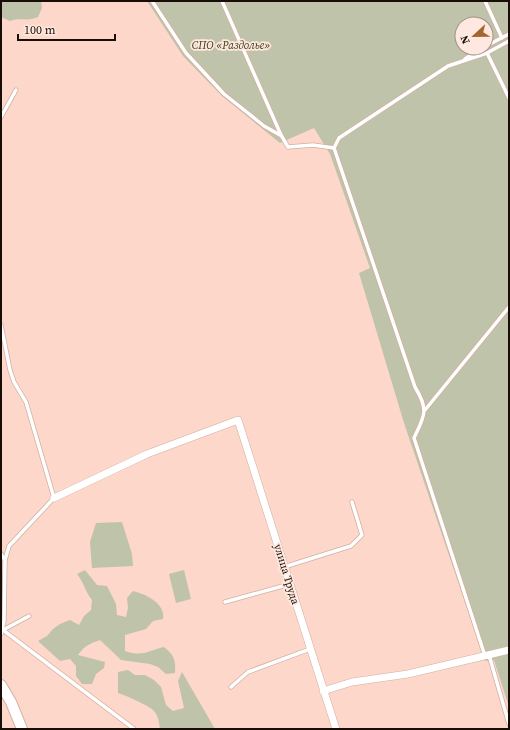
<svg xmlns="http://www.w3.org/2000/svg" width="510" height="730" font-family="'Source Serif 4',serif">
  <rect width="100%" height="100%" fill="#fdd7c9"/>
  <g fill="#bfc3aa" fill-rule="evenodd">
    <path d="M1,1h40l1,7 -4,9c-12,5 -15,0 -28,4l-9,-4z"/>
    <path d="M147,1h362v706l-15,-47 -9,1 -81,-238 -45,-150 11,-5 -40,-114 -16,-26 -34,15 -58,-47 -39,-40zM462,24h24v24h-24z"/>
    <polygon points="122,522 132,554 133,566 92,568 90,542 96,523"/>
    <path d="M85,570l12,15 10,1 9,18 1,11 9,2 2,-9 -1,-10 6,-7c13,3 33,13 30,28l-10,2 -7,8 -21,6v16c18,6 22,0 39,-4 10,8 12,13 11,26l-9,1 -8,-7 -8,-3 -29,-4 -21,-20c-9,3 -16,6 -22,15l27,7 -1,6 -8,6 -4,10h-10l-6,-8v-10l-6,-7 -10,2 -22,-20 9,-5 6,-7 7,-5 10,-4 9,5 5,-9 7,-6 1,-10c-7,-9 -8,-17 -15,-26z"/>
    <polygon points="184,570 191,599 176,603 169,574"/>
    <path d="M128,670l7,5h10l9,5 7,7 5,18 7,6 11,-3 -6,-27 4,-9 33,57h-55c-1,-6 -1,-12 -6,-18 -4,-5 -29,-16 -36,-18v-21z"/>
  </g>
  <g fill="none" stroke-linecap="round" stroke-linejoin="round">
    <g stroke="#d3afa1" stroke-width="5">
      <g id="lane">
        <polyline points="152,1 186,53 224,94 264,126 280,135"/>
        <polyline points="222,1 281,135 288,147 313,145 334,148"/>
        <polyline points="485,1 502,38"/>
        <polyline points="486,46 509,34"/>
        <polyline points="487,53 509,98"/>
        <polyline points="465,59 481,48"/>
        <polyline points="1,117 16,90"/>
        <polyline points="1,325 10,370 14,382 26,402 54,498 9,546 5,560 4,621 1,634"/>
        <polyline points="425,410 509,307"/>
        <polyline points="1,554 5,560"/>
        <polyline points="284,567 351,546 362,535 352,502"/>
        <polyline points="225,602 290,584"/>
        <polyline points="29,616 3,630 134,729"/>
        <polyline points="489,655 509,724"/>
        <path d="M485,656l-71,-218c11,-23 15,-28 1,-51l-81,-239 5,-10 109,-72 39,-13 22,-12"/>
        <polyline points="231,687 248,672 310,649"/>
      </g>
    </g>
    <g stroke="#d3afa1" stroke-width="8">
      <g id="street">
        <polyline points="54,498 147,454 238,420 336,729"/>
        <polyline points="323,691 352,682 408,674 509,650"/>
      </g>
    </g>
    <g stroke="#d3afa1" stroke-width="12">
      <polyline id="secondary" points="1,685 11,702 22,729"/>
    </g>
    <use href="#lane" stroke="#fff" stroke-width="3.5"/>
    <use href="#street" stroke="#fff" stroke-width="7"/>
    <use href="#secondary" stroke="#fff" stroke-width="10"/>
  </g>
  <g text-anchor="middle" stroke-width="3.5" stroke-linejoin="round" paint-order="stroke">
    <g font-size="11" font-style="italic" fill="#3a3d10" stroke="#ffe8df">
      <text x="231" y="49">СПО «Раздолье»</text>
    </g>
    <g font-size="11" fill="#190d08" stroke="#ffe8df">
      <text transform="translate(287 574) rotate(73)" y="4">улица Труда</text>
    </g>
  </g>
  <rect width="510" height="730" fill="none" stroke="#190d08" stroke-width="4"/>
  <g transform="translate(474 36) rotate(248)"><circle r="19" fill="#ffe8df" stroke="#a39089"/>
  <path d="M0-3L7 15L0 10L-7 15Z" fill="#a66430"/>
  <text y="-6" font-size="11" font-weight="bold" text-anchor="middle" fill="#190d08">N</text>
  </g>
  <path d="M18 34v6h97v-6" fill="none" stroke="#190d08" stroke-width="2"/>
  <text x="24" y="34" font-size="12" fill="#190d08" stroke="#ffe8df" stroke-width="3" paint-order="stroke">100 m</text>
</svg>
